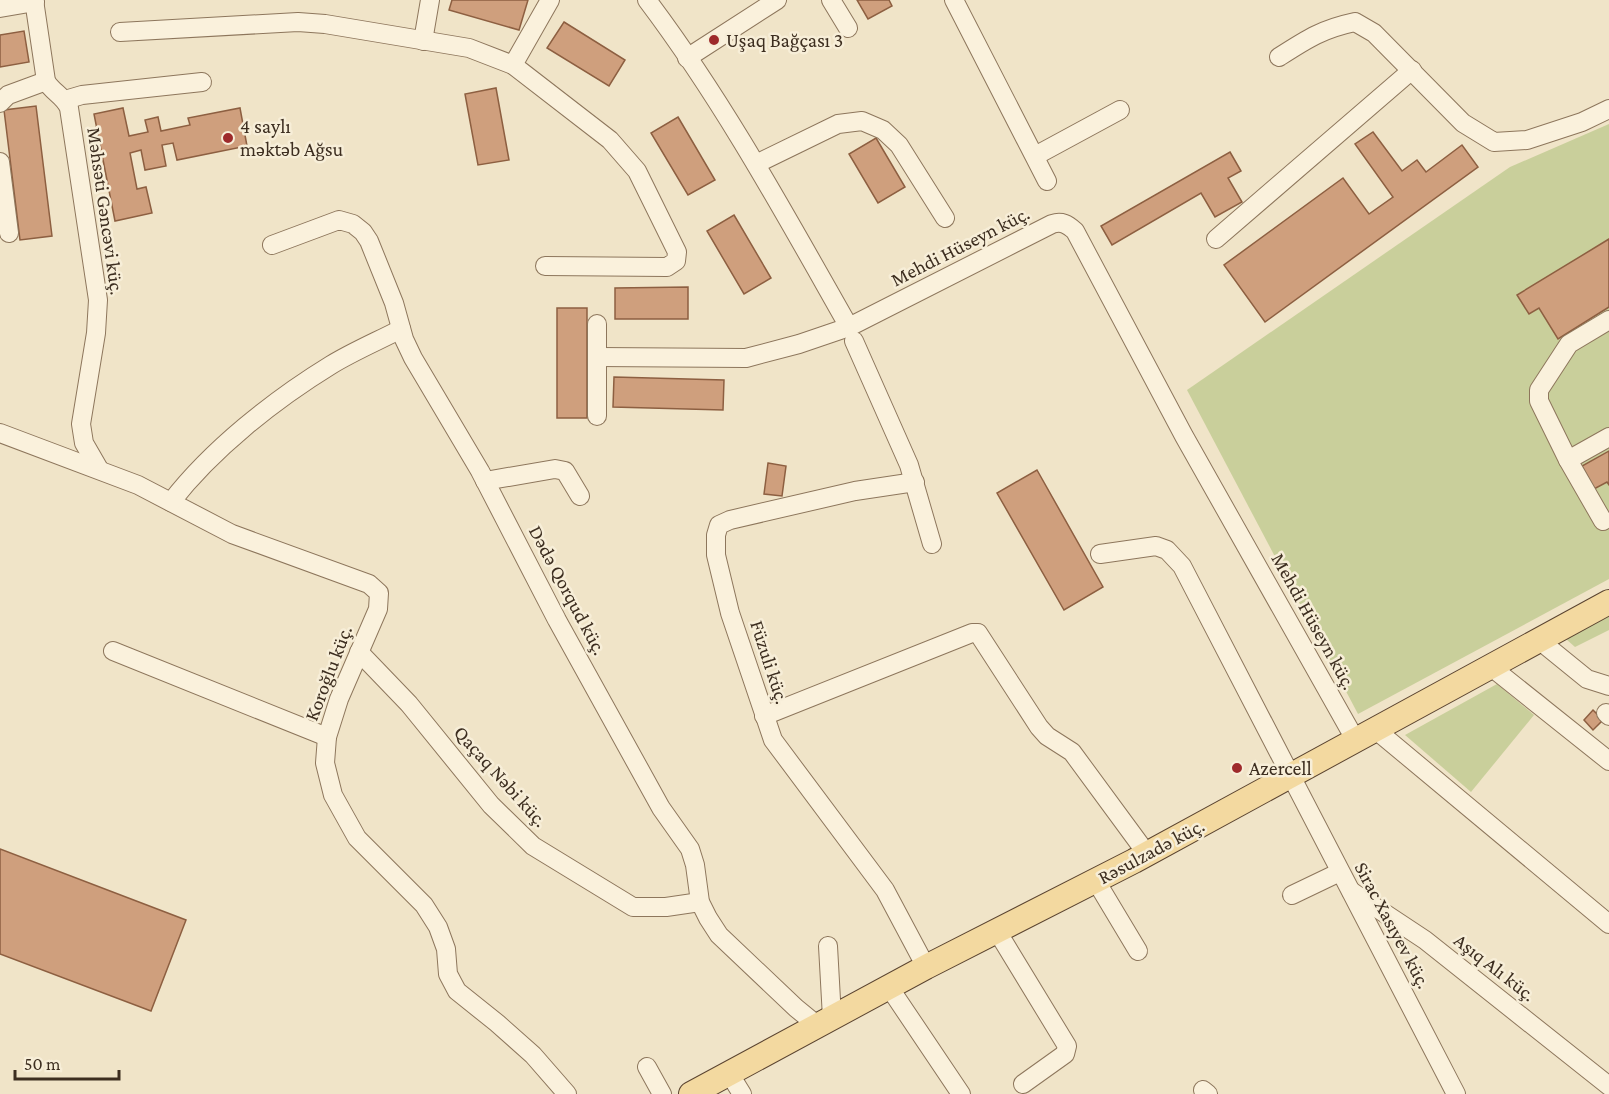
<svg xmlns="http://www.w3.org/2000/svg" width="1609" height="1094" font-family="'Crimson Pro',serif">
  <rect width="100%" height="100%" fill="#f0e4c8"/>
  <g fill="#c9cf9b">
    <polygon points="1609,124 1609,579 1358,714 1187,390 1510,167"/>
    <polygon points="1609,616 1609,630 1575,647 1566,639"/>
    <polygon points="1497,684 1534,715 1471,792 1405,735"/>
  </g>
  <g fill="#cf9f7d" stroke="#8d5f41" stroke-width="1.5">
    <polygon points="452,0 528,0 519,30 449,10"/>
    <polygon points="857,0 889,0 892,6 868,19"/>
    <polygon points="564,22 625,60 609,86 547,48"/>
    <polygon points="24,31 29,62 0,67 0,35"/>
    <polygon points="496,88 509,160 478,165 465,94"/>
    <polygon points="36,106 52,236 20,240 4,110"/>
    <polygon points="123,108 129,136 148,132 145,120 158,117 161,131 190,125 188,118 240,108 247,146 177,160 173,143 162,145 166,166 145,170 141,150 130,153 137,189 146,187 152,213 115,221 94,114"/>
    <polygon points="678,117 715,180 688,195 651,133"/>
    <polygon points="1373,132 1402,171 1417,160 1426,172 1462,145 1478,167 1265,322 1224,265 1343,178 1369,214 1393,197 1355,144"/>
    <polygon points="876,138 905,187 878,203 849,154"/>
    <polygon points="1230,152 1241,171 1228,178 1242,202 1215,217 1201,193 1112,245 1101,226"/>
    <polygon points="734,215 771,278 744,294 707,231"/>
    <polygon points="1609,239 1609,307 1558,339 1539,308 1529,314 1517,295"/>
    <polygon points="688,287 688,319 615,319 615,288"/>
    <rect x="557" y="308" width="30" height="110"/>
    <polygon points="614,377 724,380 723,410 613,407"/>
    <polygon points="1609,451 1609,485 1607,482 1594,489 1582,466"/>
    <polygon points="768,463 786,466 782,496 764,494"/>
    <polygon points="1037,470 1103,587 1064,610 997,493"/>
    <polygon points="1593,710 1603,720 1593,730 1584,720"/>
    <polygon points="0,849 186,920 151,1011 0,954"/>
  </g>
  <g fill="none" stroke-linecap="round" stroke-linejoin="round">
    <g stroke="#8d765c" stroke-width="20">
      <g id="minor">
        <path d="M34,0l12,81c6,11 18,15 23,27l29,192 -2,33 -15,91 3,19 15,26"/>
        <path d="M647,0c77,102 139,216 202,327l203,-103c10,-3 15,0 23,7l109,205 172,305"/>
        <polyline points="831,0 848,28"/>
        <polyline points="954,0 1047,181"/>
        <polyline points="0,8 35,2"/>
        <polyline points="120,32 298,22 325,24 469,48 513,65 610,140 637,171 677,252 676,261 667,267 545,266"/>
        <polyline points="423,41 430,0"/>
        <path d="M1279,57c28,-18 43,-28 76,-35l19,11 89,90 31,19 33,-2 55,-18 27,-13"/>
        <polyline points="687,58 777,0"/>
        <polyline points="513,65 550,0"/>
        <polyline points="65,100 82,95 202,82"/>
        <polyline points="0,103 8,95 46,81"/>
        <polyline points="1035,156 1120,110"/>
        <polyline points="0,162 9,233"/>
        <polyline points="756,164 838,124 862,121 883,130 899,145 945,218"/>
        <polyline points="1216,239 1412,70"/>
        <polyline points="272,245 339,220 353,224 363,232 369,241 394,303 404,339 413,358 480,471 557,620 661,808 690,849 695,865 700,902 708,918 719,935 796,1008 818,1026"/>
        <polyline points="854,341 909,465 932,544"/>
        <polyline points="598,357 746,358 799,344 849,327"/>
        <polyline points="597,416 597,324"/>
        <polyline points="0,433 138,485 232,534 369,584 379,593 378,609 339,699 327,737 325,763 333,795 357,838 424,905 438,927 446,949 448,974 457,991 497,1023 533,1055 567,1094"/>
        <polyline points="1568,460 1609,437"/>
        <polyline points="485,481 555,469 565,471 580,496"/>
        <polyline points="915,482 855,491 730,520 719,525 716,535 716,555 730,613 773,740 885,890 926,967"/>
        <path d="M171,502c41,-53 103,-102 160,-137 23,-14 47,-24 70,-36"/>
        <polyline points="1603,521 1568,460 1539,401 1539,390 1569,344 1609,320"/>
        <polyline points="1100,554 1156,546 1167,550 1182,566 1456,1094"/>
        <polyline points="1539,640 1587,679 1609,686"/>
        <polyline points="113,651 327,737"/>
        <polyline points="359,652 409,704 491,805 533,846 633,907 666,907 700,902"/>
        <polyline points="1490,666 1609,761"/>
        <polyline points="1606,713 1609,716"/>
        <polyline points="764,716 972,633 978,633 1039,727 1047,736 1072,752 1147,854"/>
        <polyline points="1376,730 1609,924"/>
        <polyline points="1096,881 1138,951"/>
        <polyline points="1351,891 1425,940 1609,1086"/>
        <polyline points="1292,895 1340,872"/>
        <polyline points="997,931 1067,1046 1065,1054 1023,1084"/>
        <polyline points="828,946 832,1018"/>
        <polyline points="889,987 961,1094"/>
        <polyline points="647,1067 662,1094"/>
        <polyline points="729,1073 742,1094"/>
        <polyline points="1203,1090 1208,1094"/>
      </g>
    </g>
    <g stroke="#5b4430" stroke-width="26">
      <polyline id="major" points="691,1094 926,967 1134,861 1609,602"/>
    </g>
    <use href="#minor" stroke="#faf1dc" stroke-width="18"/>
    <use href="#major" stroke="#f3d9a0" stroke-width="24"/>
  </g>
  <g fill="#9e2a2b" stroke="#f7eed8" stroke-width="2">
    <circle cx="714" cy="40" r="6"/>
    <circle cx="228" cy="138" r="6"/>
    <circle cx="1237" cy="768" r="6"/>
  </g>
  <g text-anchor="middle" stroke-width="5" stroke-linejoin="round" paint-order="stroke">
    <g font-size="20" fill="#3d2e20" stroke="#f7eed8" text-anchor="start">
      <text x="726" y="47">Uşaq Bağçası 3</text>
      <text x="240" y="133">4 saylı<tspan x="240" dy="23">məktəb Ağsu</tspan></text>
      <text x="1249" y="775">Azercell</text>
    </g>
    <g font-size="20" fill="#3d2e20" stroke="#f7eed8">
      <text transform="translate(106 211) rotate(82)" y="7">Məhsəti Gəncəvi küç.</text>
      <text transform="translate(960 246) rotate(-27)" y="7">Mehdi Hüseyn küç.</text>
      <text transform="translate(568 590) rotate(62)" y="7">Dədə Qorqud küç.</text>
      <text transform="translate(1314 621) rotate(61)" y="7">Mehdi Hüseyn küç.</text>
      <text transform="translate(770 662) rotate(72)" y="7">Füzuli küç.</text>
      <text transform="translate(328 673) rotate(-69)" y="7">Koroğlu küç.</text>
      <text transform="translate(501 776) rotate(48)" y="7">Qaçaq Nəbi küç.</text>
      <text transform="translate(1151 851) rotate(-28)" y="7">Rəsulzadə küç.</text>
      <text transform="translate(1393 925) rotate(62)" y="7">Sirac Xasıyev küç.</text>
      <text transform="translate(1495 967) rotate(38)" y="7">Aşıq Alı küç.</text>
    </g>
  </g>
  <path d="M15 1070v9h104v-9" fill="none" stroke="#3d2e20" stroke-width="3"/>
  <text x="24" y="1070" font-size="18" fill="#3d2e20" stroke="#f7eed8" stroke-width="4.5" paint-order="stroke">50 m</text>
</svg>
